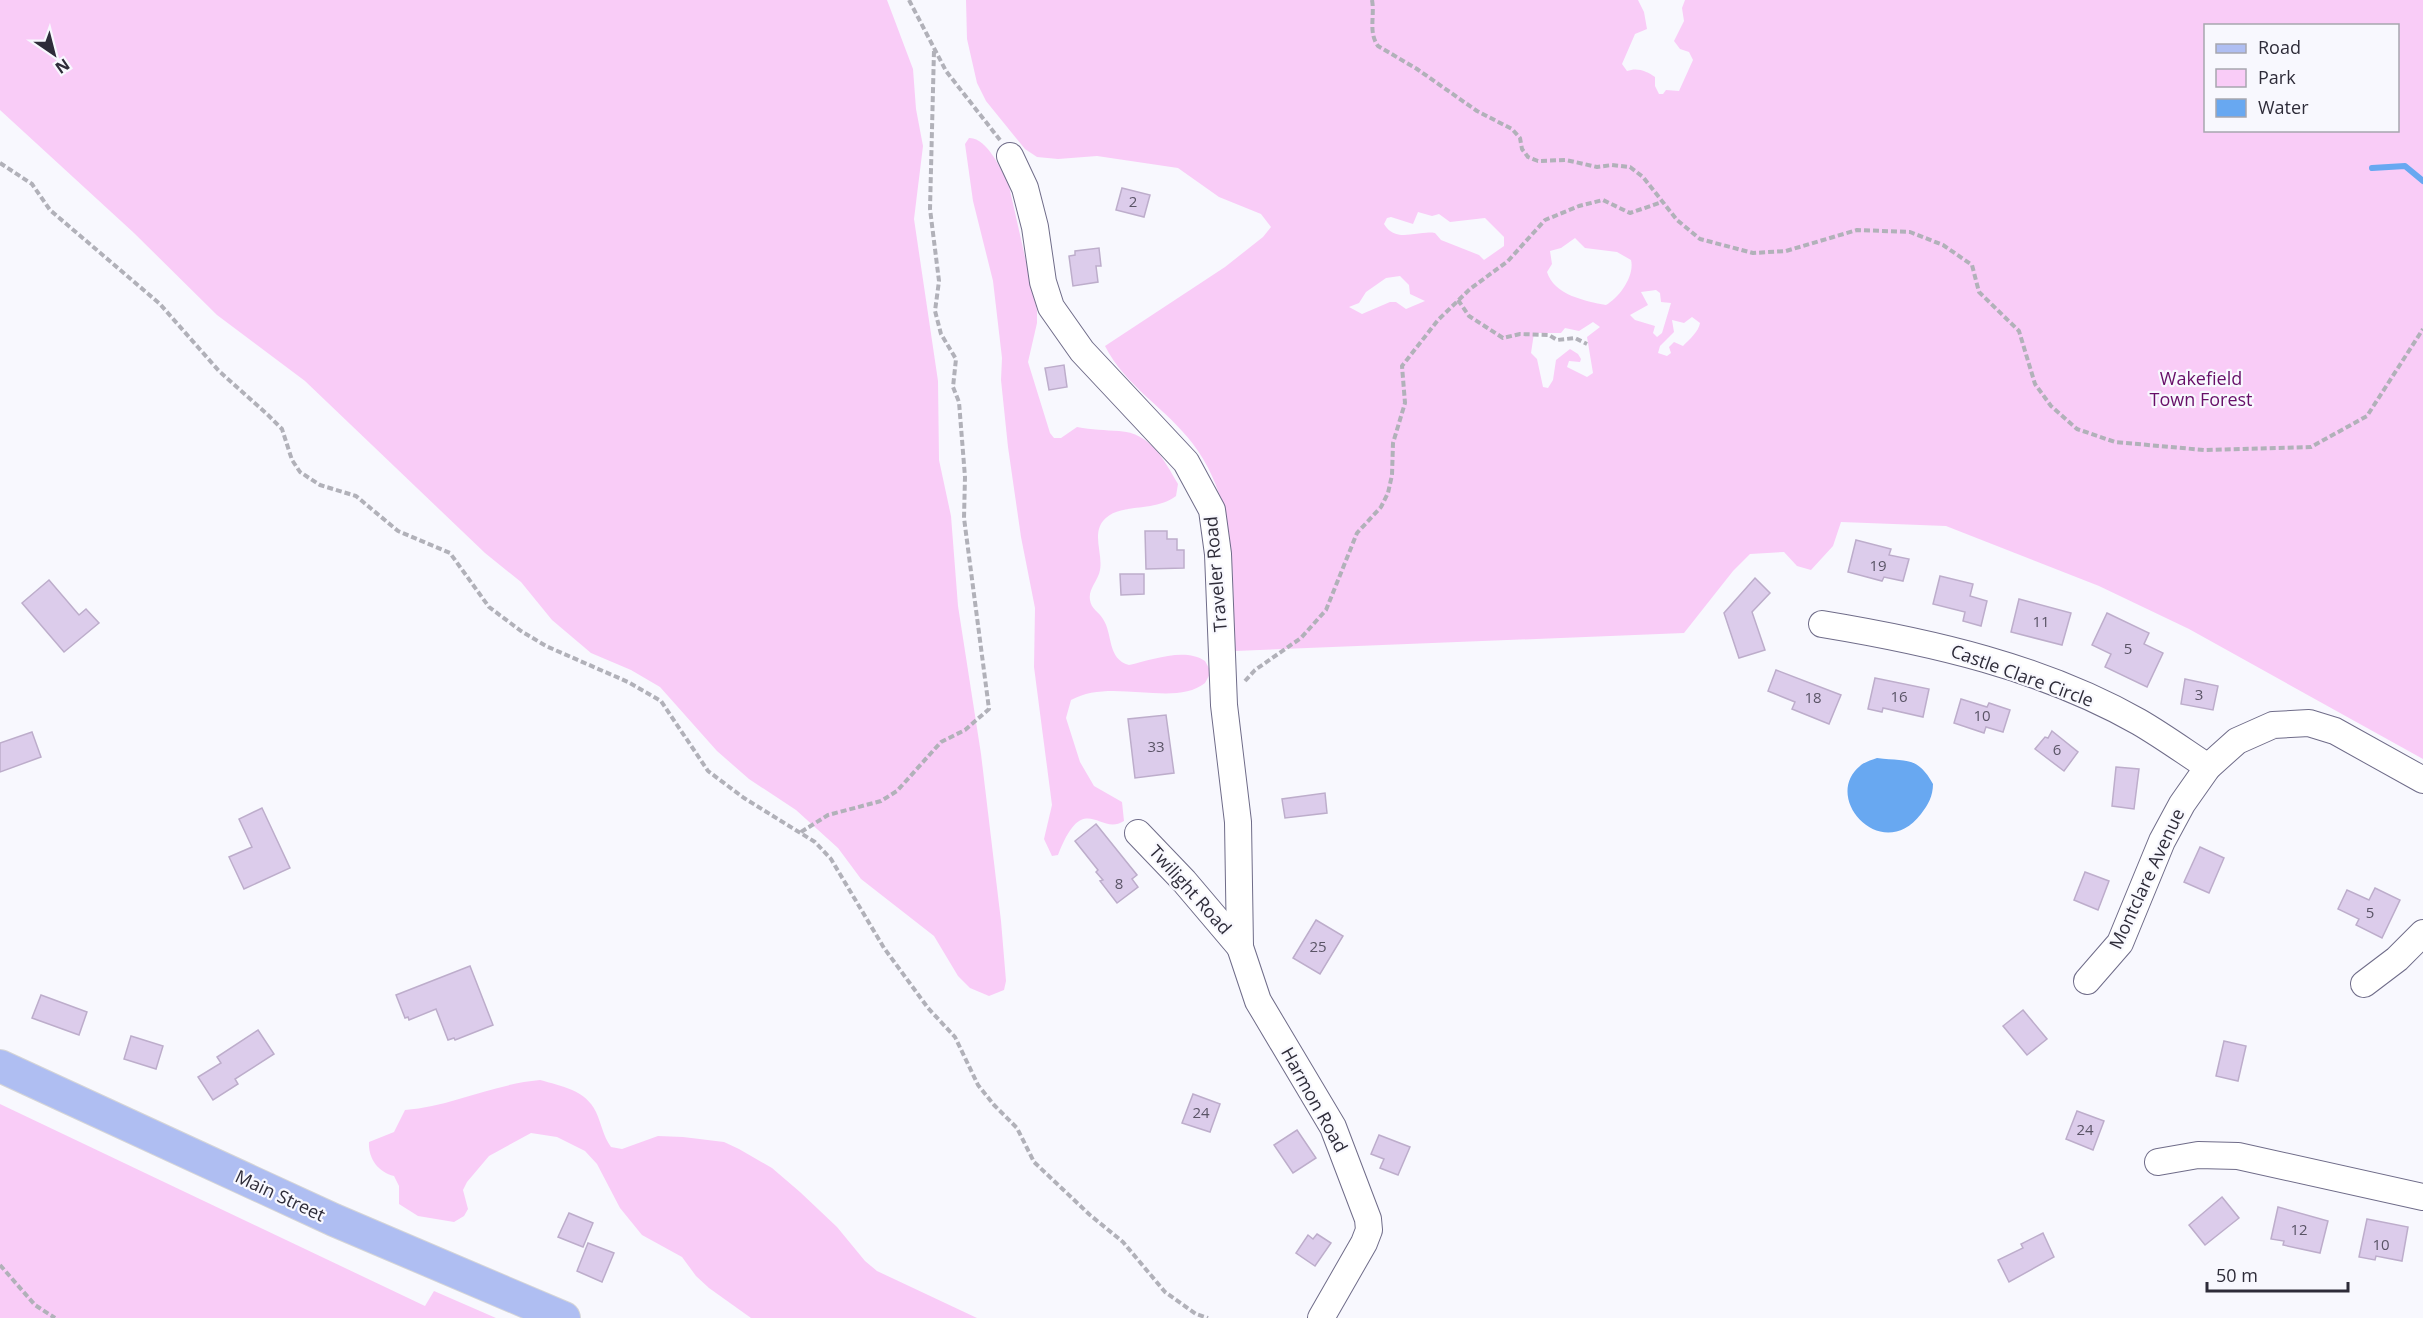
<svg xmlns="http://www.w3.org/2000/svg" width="2423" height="1318" font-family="'Open Sans',sans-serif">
  <rect width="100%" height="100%" fill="#f8f8fe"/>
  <g fill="#f9ccf7" fill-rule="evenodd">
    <polygon points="0,0 887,0 913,69 916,109 923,146 914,219 938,381 939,460 951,516 958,606 981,754 1001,921 1006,981 1004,990 989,996 970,988 958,976 934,936 861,879 838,848 796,810 749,779 717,751 660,687 631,670 591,653 552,620 521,582 485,553 305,381 217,315 134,233 0,110"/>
    <path d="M966,0h672l6,12 3,17 -12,5 -13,30 5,7c10,-4 20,0 28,6v9l4,8h4l3,-4 13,1 14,-31 -4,-8 -9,-3 -6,-8 10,-20 -2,-13 3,-8h738v759l-234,-130 -90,-43 -153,-60 -105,-4 -8,24 -22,24 -14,-4 -13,-14 -34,2 -17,17 -49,62 -449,18c-3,-70 3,-148 -42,-207 -26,-35 -68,-58 -88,-98l120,-79 38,-30 8,-10 -10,-13 -42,-17 -41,-29 -81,-12 -39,3 -21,-2 -12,-8 -39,-48 -9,-18 -10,-44zM2206,26h192v104h-192zM1418,212l14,4 7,-2 11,8 35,-4 19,19v9l-20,14 -5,-5 -38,-15 -6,-7c-18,-3 -39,11 -51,-9l3,-6 4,-1 22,7zM1575,238l10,10 32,4 14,8c4,16 -12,38 -25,45 -21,-4 -52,-10 -59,-33l5,-8 -2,-13 11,-3zM1400,276l9,9 1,9 15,7 -19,8 -10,-7h-6l-28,12 -13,-7 10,-4 7,-11 20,-14zM1656,290l4,3 1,9 10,1 -9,30 -5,4 -4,-4 2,-7 -20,-6 -5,-5 18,-10 -7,-13zM1692,317l8,6c-1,8 -11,17 -17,23l-9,-4 -5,5 2,6 -4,3 -9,-3 2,-7 14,-14 -2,-12 12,3zM1593,322l7,5 -13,10 6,36 -6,4 -20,-10 2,-6 11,1 1,-3 -3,-5 -8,-5 -14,11 -3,20 -5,8 -5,-1 -6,-28 -6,-6 3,-20h27l4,-5 14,3z"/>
    <path d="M969,138c18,-1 33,33 40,48l28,124v13l-9,39 22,71 4,5h7l16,-11c15,3 28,3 42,4 32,2 45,29 59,53l-2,12c-22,17 -58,6 -73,25 -11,14 0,33 -3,49 -2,11 -12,19 -10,30 1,9 9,12 13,19 10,15 4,40 26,46 22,-5 56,-18 76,-4l6,11 -6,11c-31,25 -94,-6 -134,17l-5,18 14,44 14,24 28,16 2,19c-25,16 -40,-33 -66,34l-6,1 -8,-17 8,-34 -18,-138 1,-59 -14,-71 -13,-90 -7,-67 1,-22 -9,-77 -20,-80 -8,-57z"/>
    <path d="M540,1080c21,6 46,10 56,32 6,13 7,24 15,35l11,2 36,-13 25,1 41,5 15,7 33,19 28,24 37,35 28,34 12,10 100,47h-226l-42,-30 -13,-12 -14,-19 -40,-22 -22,-27 -23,-44 -12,-13 -28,-14 -26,-4 -42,23 -22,26 -4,8 5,19 -4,7 -10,6 -36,-6 -19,-12v-18l-5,-10c-16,-4 -26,-18 -25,-34l25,-10 11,-22c47,-4 89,-26 135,-30z"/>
    <polygon points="0,1104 425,1306 434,1291 496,1318 0,1318"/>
  </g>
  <path fill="#68a8f1" d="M1877,758c28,4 40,-3 56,26 0,12 -5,21 -12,30 -39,51 -100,-16 -61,-48 4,-4 12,-6 17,-8z"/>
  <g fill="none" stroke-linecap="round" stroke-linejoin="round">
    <polyline stroke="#68a8f1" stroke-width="6" points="2372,168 2405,166 2423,181"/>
  </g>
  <g fill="#dccceb" stroke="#bdadcb" stroke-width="1.5">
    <polygon points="1122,188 1150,195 1144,217 1116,210"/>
    <polygon points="1099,248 1101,266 1096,266 1098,282 1073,286 1069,256 1075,255 1075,251"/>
    <polygon points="1064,365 1067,387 1049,390 1045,368"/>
    <polygon points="1145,531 1167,531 1167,539 1177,539 1177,550 1184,550 1184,568 1146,569"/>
    <polygon points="1856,540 1891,549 1889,555 1909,559 1903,581 1884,577 1882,581 1848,572"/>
    <polygon points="1120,574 1144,574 1144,594 1121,595"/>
    <polygon points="1940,576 1973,584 1970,596 1987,601 1981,626 1963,621 1965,612 1933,604"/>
    <polygon points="1755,578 1770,593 1752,612 1765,650 1739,658 1724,613"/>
    <polygon points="49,580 79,615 86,609 99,623 64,652 22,603"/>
    <polygon points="2019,599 2071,613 2062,645 2011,632"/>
    <polygon points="2107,613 2149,633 2144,644 2163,653 2147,687 2105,667 2111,654 2092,645"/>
    <polygon points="1776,670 1841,695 1829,724 1792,709 1795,702 1768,691"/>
    <polygon points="1875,678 1929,689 1923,717 1883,708 1882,712 1868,709"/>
    <polygon points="2185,679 2218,686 2213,710 2181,704"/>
    <polygon points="1961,699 1987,707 1989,703 2010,710 2003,732 1986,727 1984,733 1954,723"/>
    <polygon points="1166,715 1174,773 1135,778 1128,719"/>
    <polygon points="2052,731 2078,752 2064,771 2035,749 2045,737 2048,738"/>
    <polygon points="32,732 41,757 0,772 0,743"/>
    <polygon points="2116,767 2139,769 2134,809 2112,806"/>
    <polygon points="1325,793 1327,813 1285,818 1282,799"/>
    <polygon points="262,808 290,868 244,889 229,857 252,847 239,819"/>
    <polygon points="1096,824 1137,875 1132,879 1138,887 1117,903 1100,881 1103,880 1096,872 1098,870 1075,841"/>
    <polygon points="2200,847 2224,858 2209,893 2184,882"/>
    <polygon points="2085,872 2109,881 2098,910 2074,900"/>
    <polygon points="2375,888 2400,900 2382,938 2356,925 2359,919 2338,909 2347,890 2369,900"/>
    <polygon points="1316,920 1343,936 1320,974 1293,958"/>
    <polygon points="470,966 493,1025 455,1040 454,1038 448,1040 436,1009 409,1020 408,1017 405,1018 396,995"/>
    <polygon points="41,995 87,1012 79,1035 32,1018"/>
    <polygon points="2023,1010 2047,1039 2027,1055 2003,1026"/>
    <polygon points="258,1030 274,1054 235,1079 238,1084 213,1100 198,1077 221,1063 217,1057"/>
    <polygon points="131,1036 163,1046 156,1069 124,1059"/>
    <polygon points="2224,1041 2246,1046 2238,1081 2216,1076"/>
    <polygon points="1193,1094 1220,1104 1210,1132 1182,1123"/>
    <polygon points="2077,1111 2104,1121 2093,1150 2066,1139"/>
    <polygon points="1297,1130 1316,1158 1293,1173 1274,1145"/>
    <polygon points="1379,1135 1410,1147 1398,1175 1380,1168 1384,1159 1371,1154"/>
    <polygon points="2222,1197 2239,1218 2205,1245 2189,1225"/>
    <polygon points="2278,1207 2328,1221 2320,1253 2283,1245 2284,1241 2271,1239"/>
    <polygon points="569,1213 593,1223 583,1247 558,1237"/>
    <polygon points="2367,1219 2408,1227 2402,1261 2376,1256 2375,1260 2359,1257"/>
    <polygon points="2043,1233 2054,1257 2009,1282 1998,1260 2023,1248 2021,1244"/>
    <polygon points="1317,1234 1331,1243 1315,1266 1296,1253 1308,1235 1313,1239"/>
    <polygon points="588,1243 614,1253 602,1282 577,1271"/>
  </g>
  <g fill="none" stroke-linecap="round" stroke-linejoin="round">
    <g stroke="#6f6c89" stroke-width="28">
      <g id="minor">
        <polyline points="1010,156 1025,188 1035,227 1043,282 1051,307 1082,351 1186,462 1212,510 1218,554 1224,705 1238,822 1240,947 1258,1001 1333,1127 1368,1219 1369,1230 1364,1243 1321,1318"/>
        <path d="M1822,624c109,18 220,43 317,98 24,14 46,30 69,45"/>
        <polyline points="1138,833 1184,881 1240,947"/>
        <polyline points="2087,981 2120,943 2162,841 2182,804 2208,767 2237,741 2273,725 2309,723 2335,731 2423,780"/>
        <polyline points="2364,984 2397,959 2423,933"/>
        <polyline points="2158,1162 2198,1155 2238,1156 2423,1197"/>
      </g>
    </g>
    <g stroke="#d5d5d7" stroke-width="34">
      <polyline id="major" points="0,1066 334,1220 564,1318"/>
    </g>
    <g stroke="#b1b1b9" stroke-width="4" stroke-dasharray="6 3" stroke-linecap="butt">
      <polyline points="909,0 946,71 1000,140"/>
      <path d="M1372,0c3,16 -4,32 6,46l39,23 60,42 35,18 8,9 2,11 6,8 10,4 28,-1 31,7 15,-2 18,2 13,10 34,43 23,19 53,14 33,-2 71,-21 53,2 33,13 29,20 7,27 40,39 16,53 16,22 26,23 38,13 89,8 107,-3 56,-31 56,-87"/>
      <polyline points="0,163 32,184 50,210 160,304 219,371 267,414 282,429 292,460 300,472 320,485 356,496 398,531 450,553 489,607 521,631 546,646 628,682 661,701 708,771 744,798 815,842 831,859 884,948 928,1008 955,1037 978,1085 994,1105 1017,1128 1034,1162 1090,1215 1123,1242 1165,1292 1196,1314 1208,1318"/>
      <polyline points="1458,300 1469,316 1503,338 1520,334 1549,335 1557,340 1575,338 1587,344"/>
      <polyline points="1245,681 1255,670 1301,638 1326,610 1357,533 1381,507 1388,493 1392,475 1393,443 1405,403 1402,366 1438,320 1470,289 1508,261 1545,220 1579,206 1603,200 1630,213 1662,202"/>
      <polyline points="801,832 828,815 881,801 897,791 941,742 965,730 989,709 964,518 965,477 959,402 953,387 956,359 941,334 935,311 939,281 930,209 934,50"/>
      <polyline points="0,1265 35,1305 55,1318"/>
    </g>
    <use href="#minor" stroke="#fff" stroke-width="26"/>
    <use href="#major" stroke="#afbef2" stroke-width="32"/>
  </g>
  <g text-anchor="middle" stroke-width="4.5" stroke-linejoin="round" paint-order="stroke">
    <g font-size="15" fill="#5a5466">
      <text x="1133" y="207">2</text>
      <text x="1878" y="571">19</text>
      <text x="2041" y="627">11</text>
      <text x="2128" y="654">5</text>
      <text x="2199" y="700">3</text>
      <text x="1899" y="702">16</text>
      <text x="1813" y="703">18</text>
      <text x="1982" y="721">10</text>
      <text x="1156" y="752">33</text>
      <text x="2057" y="755">6</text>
      <text x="1119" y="889">8</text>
      <text x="2370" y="918">5</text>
      <text x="1318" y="952">25</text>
      <text x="1201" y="1118">24</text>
      <text x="2085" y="1135">24</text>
      <text x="2299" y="1235">12</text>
      <text x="2381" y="1250">10</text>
    </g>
    <g font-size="18" fill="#670f68" stroke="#f8f8fe">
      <text x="2201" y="385">Wakefield<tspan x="2201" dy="21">Town Forest</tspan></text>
    </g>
    <g font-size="18" fill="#2e2c39" stroke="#f8f8fe">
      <text transform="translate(1216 574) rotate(-95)" y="6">Traveler Road</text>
      <text transform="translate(2022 676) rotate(20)" y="6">Castle Clare Circle</text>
      <text transform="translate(2147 879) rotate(-65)" y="6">Montclare Avenue</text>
      <text transform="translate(1190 890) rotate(48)" y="6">Twilight Road</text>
      <text transform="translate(1314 1100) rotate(61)" y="6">Harmon Road</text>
      <text transform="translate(280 1196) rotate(25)" y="6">Main Street</text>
    </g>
  </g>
  <rect x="2204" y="24" width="195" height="108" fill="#f8f8fe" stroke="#a7a6af" stroke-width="1.5"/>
  <rect x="2216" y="44" width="30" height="9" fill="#afbef2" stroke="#a7a6af" stroke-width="1.5"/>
  <text x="2258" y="54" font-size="18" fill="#2e2c39">Road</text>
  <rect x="2216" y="69" width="30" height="18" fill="#f9ccf7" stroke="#a7a6af" stroke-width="1.5"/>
  <text x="2258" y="84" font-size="18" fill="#2e2c39">Park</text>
  <rect x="2216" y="99" width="30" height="18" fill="#68a8f1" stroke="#a7a6af" stroke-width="1.5"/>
  <text x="2258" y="114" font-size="18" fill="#2e2c39">Water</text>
  <g transform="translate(54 54) rotate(145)" stroke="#f8f8fe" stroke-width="4.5" paint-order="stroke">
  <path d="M0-4.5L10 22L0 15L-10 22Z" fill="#2e2c39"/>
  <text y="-9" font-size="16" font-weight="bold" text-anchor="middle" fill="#2e2c39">N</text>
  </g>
  <path d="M2207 1282v9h141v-9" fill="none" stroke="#2e2c39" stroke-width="3"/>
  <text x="2216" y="1282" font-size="18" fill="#2e2c39" stroke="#f8f8fe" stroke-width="4.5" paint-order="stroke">50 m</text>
</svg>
